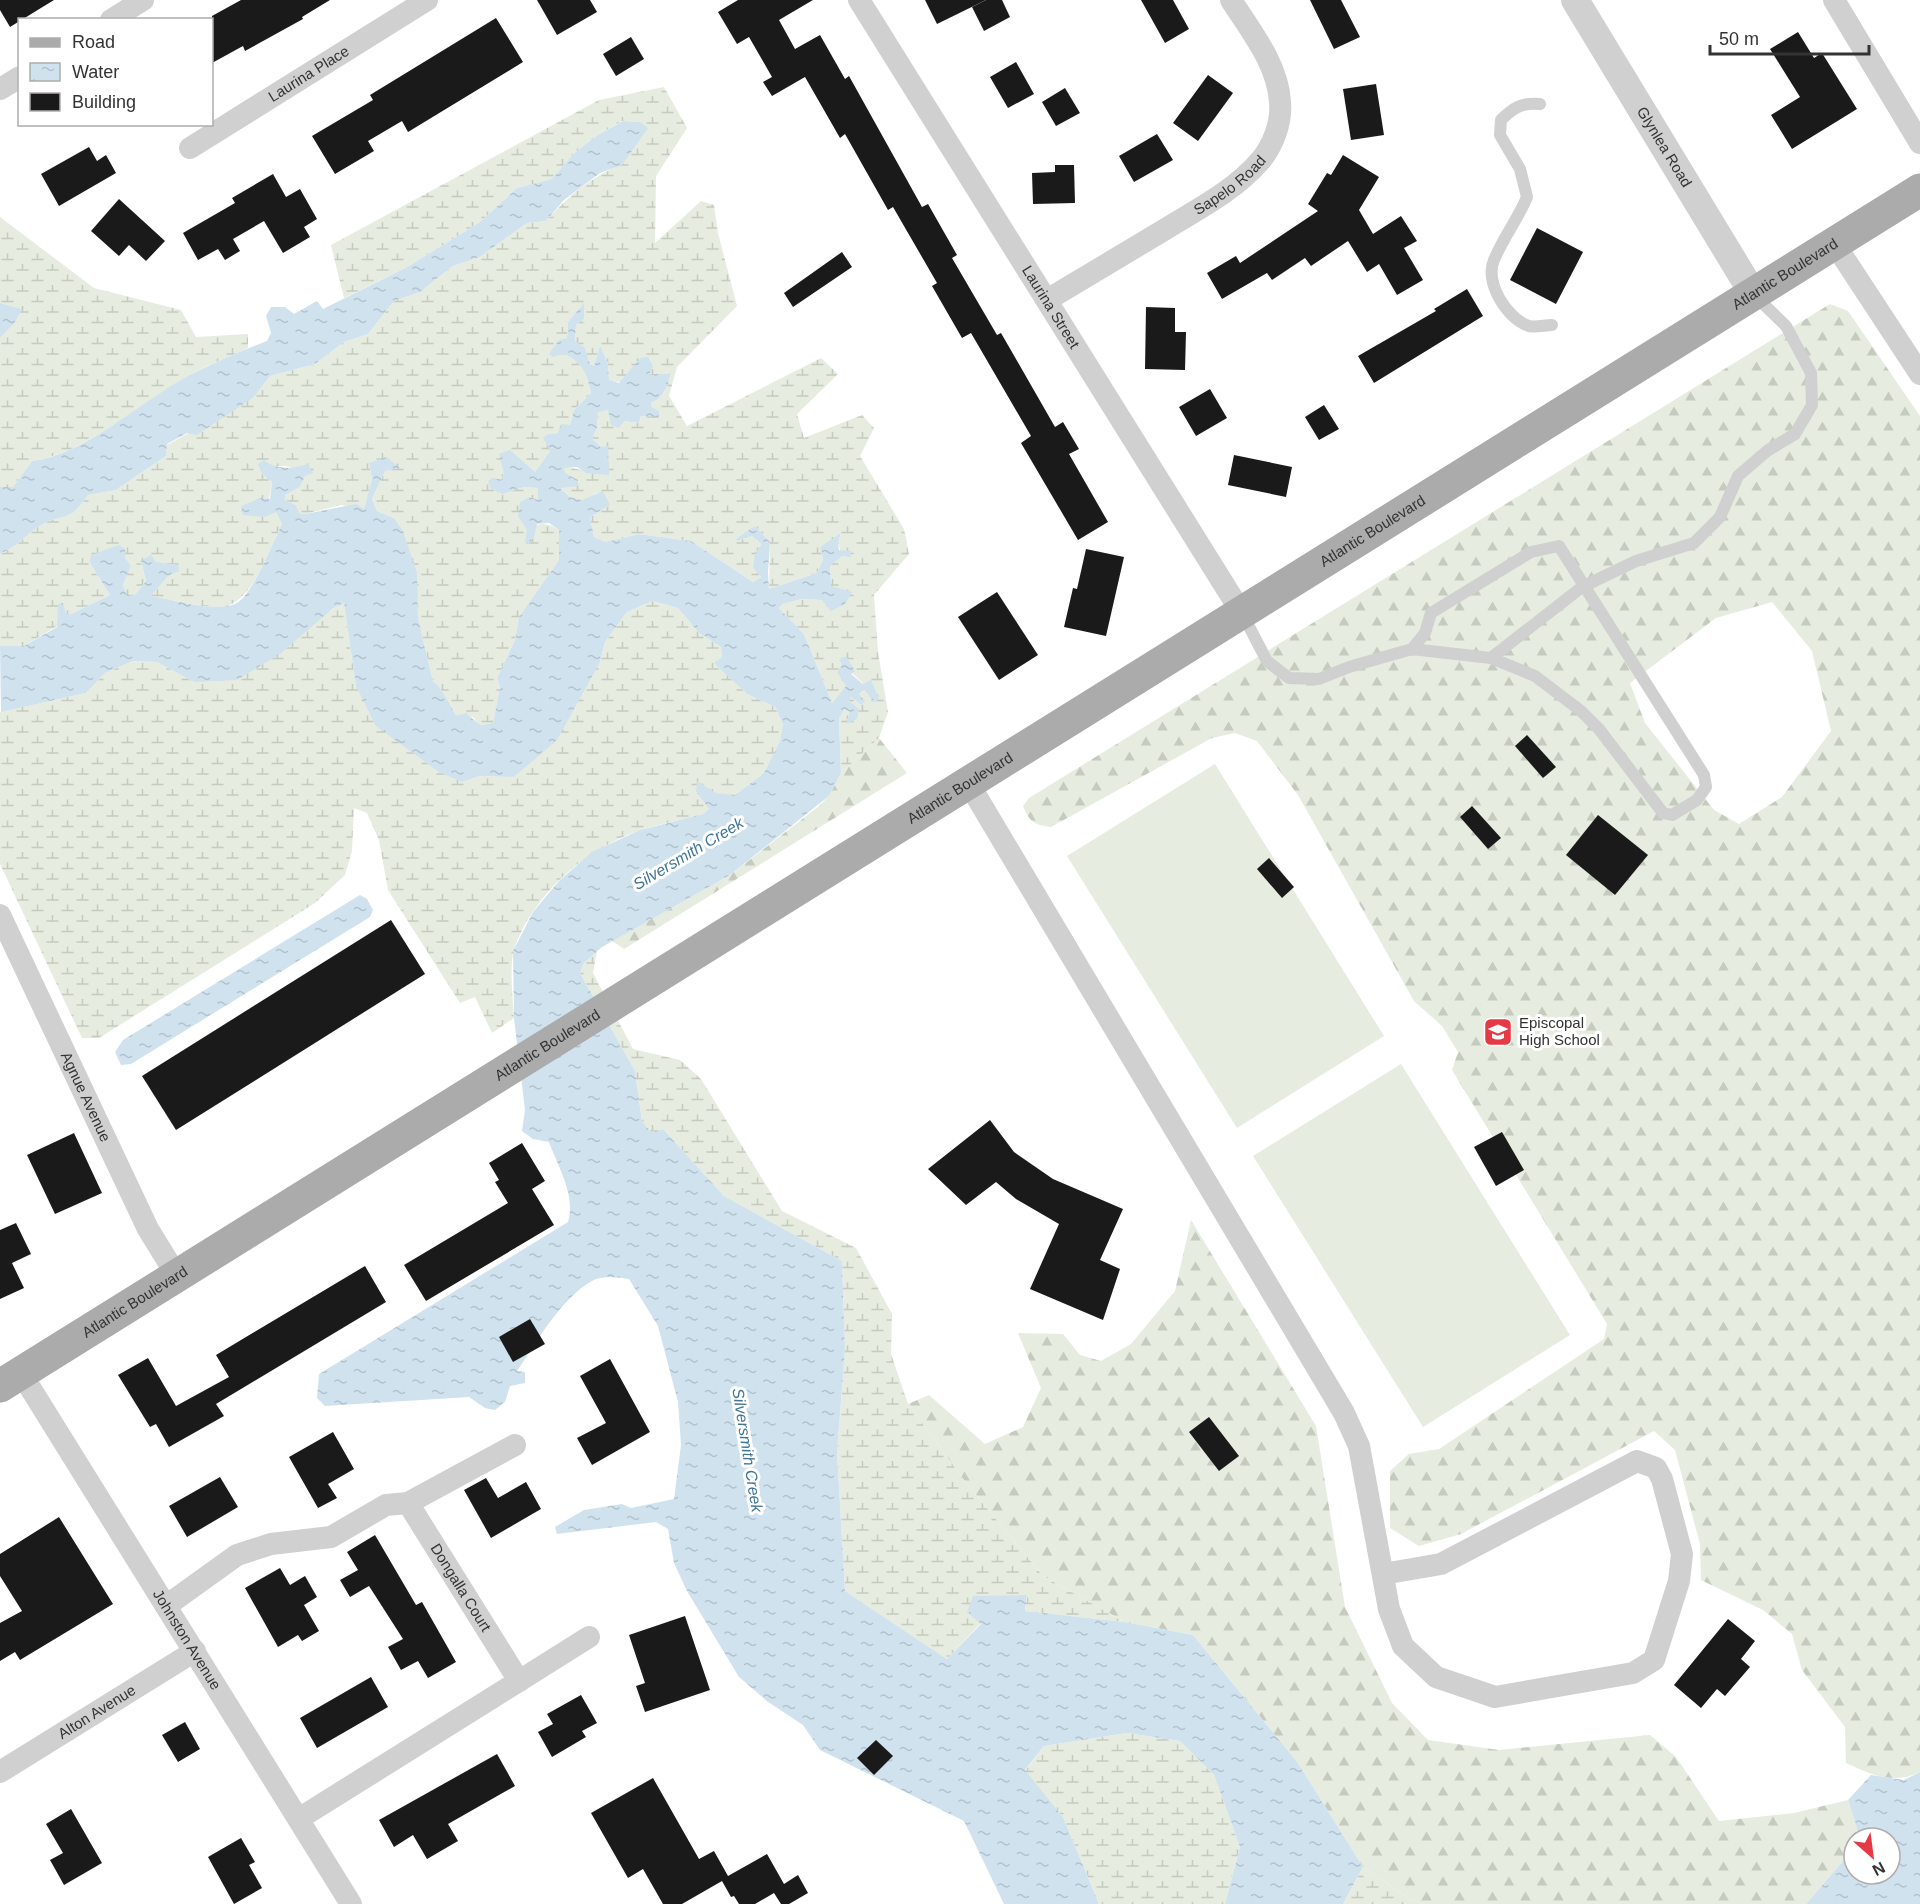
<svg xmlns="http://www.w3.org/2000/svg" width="1920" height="1904" font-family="Helvetica,sans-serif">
  <defs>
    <pattern id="forest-firs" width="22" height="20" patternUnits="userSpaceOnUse" patternTransform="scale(1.5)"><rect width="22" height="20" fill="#e6ecdf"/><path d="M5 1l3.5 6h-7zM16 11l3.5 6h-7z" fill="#c6cbc0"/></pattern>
    <pattern id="wetland-marsh" width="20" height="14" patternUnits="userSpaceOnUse" patternTransform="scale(1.5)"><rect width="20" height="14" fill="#e6ecdf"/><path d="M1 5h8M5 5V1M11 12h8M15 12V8" fill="none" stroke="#c6cbc0"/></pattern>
    <pattern id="water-ripples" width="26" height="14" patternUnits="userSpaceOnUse" patternTransform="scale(1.5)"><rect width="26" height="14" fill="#cfe2ee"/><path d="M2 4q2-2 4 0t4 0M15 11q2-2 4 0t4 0" fill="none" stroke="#b2c2cd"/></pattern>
  </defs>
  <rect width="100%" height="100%" fill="#fff"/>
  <g fill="#e6ecdf">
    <polygon points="1215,764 1384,1036 1237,1128 1067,856"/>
    <polygon points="1401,1064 1570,1335 1423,1427 1253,1156"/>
  </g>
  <g fill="url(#forest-firs)" fill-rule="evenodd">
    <path d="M1830,304l18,7 72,105v1356c-27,13 -48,3 -74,-9l-1,-36 -43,-57 -10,-36 -29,-24 -62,-30 -1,-36 -25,-94 -21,-19 -193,103 -42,12 -29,-18v-57l19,-17 30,-5 165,-110 3,-15 -155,-254 6,-18 -16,-26 -28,-25 -116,-206 -41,-54 -22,-8 -23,5 -161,89c-16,-2 -22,-5 -28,-21l6,-8zM1772,602l40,49 19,80 -49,66 -43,27 -25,-14 -69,-87 -15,-40 86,-65z"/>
    <polygon points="879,738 907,773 624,949 612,941 730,875 819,806 829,796 841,773"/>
    <polygon points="1191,1220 1316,1426 1345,1607 1392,1703 1428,1740 1499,1750 1650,1735 1676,1757 1719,1821 1794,1813 1848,1800 1860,1838 1854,1838 1854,1848 1806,1904 1425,1904 1410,1899 1363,1867 1298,1763 1193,1635 1125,1622 1043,1576 967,1484 908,1404 929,1395 985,1444 1023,1427 1041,1388 1018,1333 1063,1334 1080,1355 1101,1361 1131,1344 1175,1291"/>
  </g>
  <g fill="url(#wetland-marsh)">
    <path d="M664,87l23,41 -31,48 -1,67 46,-42 13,4 4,28 19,73 -60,61 -8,29 18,30 134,-68 17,16 -41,40 7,24 58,-23 12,13 -14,28 44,73 5,25 -35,41 4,57 10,60 -9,26 -38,35 -2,-54 5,-10 7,3 -4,8 10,-1 -8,-19 2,-3 10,8 -2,-11 7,-4 8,13 5,-5 -37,-34 4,22 -14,17 -28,-69 -25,-26 2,-4 21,-5 20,1 9,-14 -1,-21 12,-9 -4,-13 3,-9 -21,13 3,12 -6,14 -48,16 1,-47 -15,-16 -17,15 14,-5 11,8 -10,24 8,9 -8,5 -62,-41 -52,-7 -33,8 -12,-5 -4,-20 20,-12 -13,-12 -15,8 -12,-4 -11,-10 5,-20c12,0 20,6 32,5l5,-25 -9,-9 5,-9 1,-18 10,-1 16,11 15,2 2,-7 10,-9v-4c14,-6 16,-15 20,-30 -20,0 -44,14 -62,7l-1,-17 -8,-18 -6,21 -4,-2 -5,-15 -10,-8 1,-16 8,-7v-14l-16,18 -1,16 -14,19 12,-3c18,10 22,20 26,39l-17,17 -4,15 -12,8 -10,1 2,17 -15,21 -31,2 -4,7 3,13 21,-7 14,1v12l-20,17 9,13c12,-8 20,-8 32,0v30l-40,57 -4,23 -18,38 3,9 -7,36 -14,2 -6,-8 -16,-1 -12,-16 -2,-8 -10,-10 -15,-64 -2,-45 -22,-55 -17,-7 -5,-12 13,-28 -16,-8 3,16 -8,31 -23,-5 -36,9 -7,-1 -2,-8 -11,-5v-5l15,-8 5,-11c-14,-13 -28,-13 -43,-2l10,8 -3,17 -28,7 2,8 33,-2 6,12c-13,25 -31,84 -63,83 -23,0 -47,-8 -69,-11l28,-31 -37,-3 5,19 -12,15 -7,-1 -4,-10 8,-19 -41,-3 20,32 -39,19h-5l-9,12 -33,20h-24v-92c19,-8 23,-17 38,-27 24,-16 29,-1 50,-32l28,-5 50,-34 1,-11 87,-48 16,-21 45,-12 29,-22 24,-8 26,-33 26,-9 33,-26 27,-9 47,-34 19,-2c22,-25 45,-44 76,-57l18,-42 -18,-1 -26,15 -24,19 -20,24 -35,9 -37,34 -71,44 -65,32 -13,-53 268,-145z"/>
    <path d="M0,217l94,71 87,22 15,27 52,-3v14c-21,10 -44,18 -63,30 -44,27 -103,76 -153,83l-19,26h-13v-149l14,-14 7,-15 -21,-6z"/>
    <path d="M652,601l26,7 21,25 22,14 1,10 -7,6 32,31 28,13 8,17 -3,17 -16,32 -29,22 -39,-3 13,17 -6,5c-20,6 -42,9 -62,16 -55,18 -108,64 -127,119 -5,17 -1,51 0,69l-22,15 -17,-36 -15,6 -72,-113 -9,-50 -12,-27 -13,-5 -2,43 -7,24 -30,28 -216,135h-17l-82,-174v-152l86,-19 19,-20 28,-12 24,1 37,20 150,-79 12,83 106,96 18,-6 34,1 17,-17 69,-98 5,-20 22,-30z"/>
    <polygon points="597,951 593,973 633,1049 680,1060 701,1079 782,1211 856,1248 892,1314 891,1354 908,1404 967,1484 1043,1576 1125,1622 1025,1611 1027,1596 981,1623 947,1659 845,1591 837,1452 845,1350 842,1261 724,1196 663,1129 651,1132 642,1121 635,1071 580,973 584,963"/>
    <polygon points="1127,1733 1180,1741 1214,1775 1240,1847 1225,1904 1099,1904 1063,1817 1025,1771 1044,1746"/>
    <polygon points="1363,1867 1410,1899 1425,1904 1343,1904"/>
  </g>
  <g fill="url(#water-ripples)">
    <path d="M623,121l17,1 8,6 -26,37 -22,8 -36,27 -18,21 -19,2 -47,34 -27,9 -33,26 -26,9 -26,33 -24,8 -29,22 -45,12 -16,21 -57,38 -10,-2 -20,11 -1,12 -50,34 -28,5c-21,31 -25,16 -50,32 -15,10 -18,18 -38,27v-67h13l19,-26c54,-7 108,-59 156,-85 25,-13 53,-25 79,-35l4,-8 -5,-17 5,-9h14l9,7 23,-13 6,8 86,-43 71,-44 37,-34 35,-9 20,-24 24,-19z"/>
    <polygon points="0,303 22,309 14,324 0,338"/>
    <path d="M584,303v16l-8,6 -1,16 10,7 5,16 4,2 6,-21 8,18 1,17 10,3 21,-25 8,-1 5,9 -4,9 22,-2c-4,14 -6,24 -20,30v4l8,4v6l-18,-1 -2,7 -15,-2 -5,7 -8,-3 -3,-15 -10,2 -1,17 -5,9 9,9 7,-1 1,29 -23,-2 -9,-6 -13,1 1,5 13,7v6l-18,2 10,9 12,3 21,-9 7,14 -20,12 4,20 12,5 33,-8 52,7 62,41 8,-5 -8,-9 2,-15 7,-9 -10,-8 -14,5 -2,-2 19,-13 15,16 -2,31 1,16 48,-16 6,-14 -3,-12 21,-14 -3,10 1,7 12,1v6l-9,-1 -12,10 1,20 21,6 -7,12 -14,7 -9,-11 -20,-1 -20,5 -3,4 25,26 28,69 14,-17 -9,-14 5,-8 -3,-4 7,-4 9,15 -4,3 12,10 8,-4 8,19 -5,4 -9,-13 -6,4 6,7 -4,4 -10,-8 -2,4 10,8 -2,10 -11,5 4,-12 -6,-3 -5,10 2,54 -12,23 -99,79 -128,72 -18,16 -4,10 55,98 7,50 9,11 12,-3 61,67 118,65 3,89 -8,102 8,139 102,68 34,-35 -14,-12 6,-16 54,-1 -2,16 100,11 68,13 105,128 65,104 -20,37h-118l15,-57 -26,-72 -34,-34 -53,-8 -83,13 -19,24 38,47 36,87h-95l-40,-83 -144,-71 -17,-25 -35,-23 -29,-25 -52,-86 -13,-28 -6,-34 -12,-7 -99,12 -2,-7 29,-17 38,-6 9,4 43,-9 7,-54 -3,-43 -20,-76 -29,-47c-12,-2 -26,-4 -37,2 -31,17 -55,61 -75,90l8,1v11l-15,3 -5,16 -10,8 -10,-2 -16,-11 -144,9 -8,-8 2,-24 249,-152c8,-27 -10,-55 -19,-80l-16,-3 -11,-8 3,-21 -11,-92 -1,-67 20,-39 26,-31 33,-29 48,-22 63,-16 6,-5 -13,-17 1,-11 19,12 19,2 29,-22 16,-32 3,-17 -8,-17 -28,-13 -33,-31 8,-6 -1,-10 -22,-14 -21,-25 -26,-7 -25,11 -22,30 -5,20 -43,78 -43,37 -34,-1 -18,6 -23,-10 -63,-46 -20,-40 -12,-83 -12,6 -52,45 -43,26 -43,2 -37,-20 -24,-1 -28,12 -19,20 -85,19 -1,-66h24l33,-19 1,-23 5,-1 3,11h5l39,-19 -20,-32 1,-8 28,-10 6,4v9l6,8 -8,19 4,10 7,1 12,-15 -5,-20 10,-6 5,7 22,3 1,6 -11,5 -17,20c21,3 64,17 84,8 17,-7 38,-62 47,-80l-6,-12 -12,5 -21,-2 -2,-9 20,-8 9,1 2,-17 -10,-8 -4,-10 6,-4c11,10 30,9 44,4l5,9 -8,3 -5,11 -15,8v5l11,5 3,8 6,1 51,-10 8,5 8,-30 -3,-16 17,-6 14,11 -15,3 -13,28 5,12 17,7 9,13 14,42 1,45 15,64c10,5 16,24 24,34l9,-3 14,12 13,-2 7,-36 -3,-9 18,-38 4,-23 40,-57v-30l-10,-7 -12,1 -3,13 -5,7 -4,-2 2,-12 -9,-13 2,-15 9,-5 9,3v-12l-14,-1 -21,7 -12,-5 -3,-8 5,-3 8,2 3,-6 -5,-20 11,-4 25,22 15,-21 -7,-13 5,-4 10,-1 3,-9 9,1 4,-15 17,-17c-4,-19 -8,-29 -26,-39l-12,3 -4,-3 10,-14 8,-2 1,-16z"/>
    <polygon points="360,895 367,899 373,910 370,917 131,1064 121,1065 115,1052 123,1040"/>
    <polygon points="1920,1772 1920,1904 1806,1904 1854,1848 1854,1874 1890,1874 1890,1838 1860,1838 1848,1800 1871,1775 1904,1780"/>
  </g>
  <g fill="#1a1a1a">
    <polygon points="0,0 54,0 10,27 0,10"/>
    <polygon points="241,0 330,0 302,17 303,19 245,51 243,46 212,63 212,16"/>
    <polygon points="537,0 590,0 597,12 557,35"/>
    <polygon points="738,0 813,0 779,20 795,49 820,35 845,79 849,76 922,207 928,204 957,255 952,258 997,335 1001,333 1055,427 1063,422 1079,449 1069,454 1108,522 1078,540 1021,443 1031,436 971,333 962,338 932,286 937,283 893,207 888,210 845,134 840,138 805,77 772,96 763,82 772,77 749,37 737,44 718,12"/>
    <polygon points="925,0 986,0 937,24"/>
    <polygon points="986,0 1002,0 1010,17 984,31 972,7"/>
    <polygon points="1141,0 1173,0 1189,29 1165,43"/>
    <polygon points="1310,0 1341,0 1360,37 1334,49"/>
    <polygon points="496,18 523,62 408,132 402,121 368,141 374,151 335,174 312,136 373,100 370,95"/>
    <polygon points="1798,32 1814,58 1822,53 1857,109 1792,149 1771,115 1800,97 1770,49"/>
    <polygon points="631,37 644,59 616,76 603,54"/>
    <polygon points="1016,62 1034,94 1008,108 990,77"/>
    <polygon points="1208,75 1233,93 1198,141 1173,123"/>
    <polygon points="1376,84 1384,135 1351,140 1343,89"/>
    <polygon points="1065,88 1080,113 1056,126 1042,102"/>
    <polygon points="1157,134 1173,160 1134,182 1119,156"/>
    <polygon points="89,147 97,161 106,155 116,173 59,206 41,174"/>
    <polygon points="1343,155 1379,177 1359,210 1373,234 1401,216 1417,241 1404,248 1423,280 1397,295 1379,264 1367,272 1348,241 1311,266 1305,258 1272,280 1267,273 1222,299 1207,273 1236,256 1240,263 1318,211 1308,204 1327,173 1331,175"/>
    <polygon points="1055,165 1074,165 1075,203 1033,204 1032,173 1055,172"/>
    <polygon points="273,174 286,197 300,189 317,219 304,227 310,237 283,253 264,221 233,239 240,251 225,260 218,249 198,260 183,233 235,203 232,198"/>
    <polygon points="119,199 165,241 146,261 129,245 119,256 91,231"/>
    <polygon points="1537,228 1583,252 1556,304 1510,280"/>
    <polygon points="842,252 852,267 793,307 784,293"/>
    <polygon points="1467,289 1483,316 1374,383 1358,356 1436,311 1434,309"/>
    <polygon points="1146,307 1175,308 1175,332 1186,332 1185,370 1145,369"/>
    <polygon points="1210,389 1227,418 1196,436 1179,407"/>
    <polygon points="1324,405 1339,429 1319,440 1305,417"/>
    <polygon points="1234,455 1292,467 1286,497 1228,485"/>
    <polygon points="1086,549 1124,557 1106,636 1064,627 1073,588 1077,589"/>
    <polygon points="997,592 1038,655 999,680 958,617"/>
    <polygon points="1527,735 1556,767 1543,778 1515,746"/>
    <polygon points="1472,806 1501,838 1488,849 1460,817"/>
    <polygon points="1598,815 1648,855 1615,895 1566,855"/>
    <polygon points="1269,858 1294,887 1282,898 1257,869"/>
    <polygon points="391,920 425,974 176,1130 142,1076"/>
    <polygon points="990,1120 1014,1152 1053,1179 1123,1209 1100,1260 1120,1269 1103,1320 1030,1289 1059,1224 1016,1199 996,1182 966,1205 928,1169"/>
    <polygon points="1502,1132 1524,1170 1496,1186 1474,1147"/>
    <polygon points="74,1133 102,1193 55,1214 27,1155"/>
    <polygon points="522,1143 545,1181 532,1189 554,1225 426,1301 404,1265 508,1203 495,1182 499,1180 489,1163"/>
    <polygon points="16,1223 31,1254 12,1263 24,1288 0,1299 0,1230"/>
    <polygon points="365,1266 386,1302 216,1404 224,1416 169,1447 156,1424 150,1427 118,1375 148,1358 176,1406 229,1377 216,1355"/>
    <polygon points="530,1319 545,1344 513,1362 499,1337"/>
    <polygon points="610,1359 650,1432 592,1465 577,1438 606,1423 580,1376"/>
    <polygon points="1209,1417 1239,1456 1219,1471 1189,1432"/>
    <polygon points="333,1432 354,1469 328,1484 337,1498 318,1508 289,1457"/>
    <polygon points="220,1477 238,1507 187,1537 169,1506"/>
    <polygon points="486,1478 498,1498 526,1482 541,1509 491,1538 464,1490"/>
    <polygon points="59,1517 113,1604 20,1660 15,1652 0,1661 0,1623 22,1611 0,1576 0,1554"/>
    <polygon points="375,1535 416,1605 422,1602 456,1662 428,1678 418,1661 401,1670 388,1647 403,1639 369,1586 350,1597 340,1580 358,1570 347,1552"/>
    <polygon points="280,1568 290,1585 305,1576 317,1597 304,1605 319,1631 302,1641 298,1635 278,1647 245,1588"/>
    <polygon points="685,1616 710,1690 645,1712 636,1686 645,1683 629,1635"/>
    <polygon points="1728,1619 1755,1641 1741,1659 1750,1667 1725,1696 1717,1689 1701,1708 1674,1685"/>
    <polygon points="371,1677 388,1707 317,1748 300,1718"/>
    <polygon points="581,1695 597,1723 582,1731 586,1737 552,1757 538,1732 553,1724 547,1714"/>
    <polygon points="185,1722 200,1749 178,1762 162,1735"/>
    <polygon points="876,1740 893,1756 874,1775 857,1758"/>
    <polygon points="497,1754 515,1786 448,1824 458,1841 427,1859 413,1835 394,1847 379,1820"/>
    <polygon points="653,1778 699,1859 714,1851 728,1876 767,1854 784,1884 798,1875 808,1893 789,1904 781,1904 774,1893 755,1904 739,1904 734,1896 731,1897 722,1881 682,1904 663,1904 643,1869 628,1878 591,1813"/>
    <polygon points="71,1809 102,1863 64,1885 50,1860 63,1853 46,1824"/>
    <polygon points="241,1838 255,1862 249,1865 262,1888 234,1904 208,1857"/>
  </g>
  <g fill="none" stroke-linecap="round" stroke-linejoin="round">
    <g stroke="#d0d0d0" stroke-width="12">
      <path d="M1540,104c-18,-2 -27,4 -39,16l-1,15 20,34 7,28c-9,22 -24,41 -33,63 -10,22 13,59 35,66 6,2 16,-1 23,-1"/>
      <polyline points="1243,615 1267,661 1289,678 1319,679 1349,667 1412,649 1491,658 1535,676 1581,711 1599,729 1663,813 1672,815 1697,800 1706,787 1704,775 1559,546 1531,552 1431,613 1425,633 1412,649"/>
      <polyline points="1491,658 1582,587 1636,561 1694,543 1720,517 1738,476 1767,451 1795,434 1812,405 1811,373 1786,326 1755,296"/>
    </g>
    <g stroke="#d0d0d0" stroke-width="22">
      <path id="s1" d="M859,0l384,615"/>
      <polyline points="1834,0 1920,143"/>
      <polyline points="111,20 143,0"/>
      <polyline points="0,89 20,77"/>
      <path id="s2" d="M190,148l237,-148"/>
      <polyline points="1834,243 1920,374"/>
      <path id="s3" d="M1047,300c39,-23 78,-47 117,-70 34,-21 70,-39 96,-69 13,-15 22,-39 20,-59 -2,-38 -30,-72 -49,-102"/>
      <polyline points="969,784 1344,1413 1359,1446 1389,1609 1403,1646 1436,1677 1495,1697 1633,1673 1654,1660 1679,1581 1682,1554 1662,1479 1656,1468 1637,1461 1441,1564 1383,1574"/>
      <path id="s4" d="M0,915l148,314 29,47"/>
      <path id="s5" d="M21,1373l330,531"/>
      <polyline points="408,1503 515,1445"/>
      <path id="s6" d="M166,1606l71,-51 34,-11 60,-7 55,-32 22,-2 111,178 -219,137"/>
      <polyline points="519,1681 589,1637"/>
      <path id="s7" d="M0,1772l195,-121"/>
    </g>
    <path stroke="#d0d0d0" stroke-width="28" id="s8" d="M1575,0l179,295"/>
    <path stroke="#ababab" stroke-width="33" id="s9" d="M0,1386l1920,-1196"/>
  </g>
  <defs>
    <g id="school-square" transform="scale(1.5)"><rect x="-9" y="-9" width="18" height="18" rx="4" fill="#e63946" stroke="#fff"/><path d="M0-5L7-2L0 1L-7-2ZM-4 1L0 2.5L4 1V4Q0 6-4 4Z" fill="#fff"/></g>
  </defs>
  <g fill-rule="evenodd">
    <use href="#school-square" x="1498" y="1032"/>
  </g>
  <g text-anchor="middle" stroke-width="6" stroke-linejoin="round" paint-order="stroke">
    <g font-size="15" fill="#333" stroke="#fff">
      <text dy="5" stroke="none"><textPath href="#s2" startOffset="140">Laurina Place</textPath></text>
      <text dy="5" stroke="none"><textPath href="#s8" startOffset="172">Glynlea Road</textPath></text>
      <text dy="5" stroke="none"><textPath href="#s3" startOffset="216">Sapelo Road</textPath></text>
      <text dy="5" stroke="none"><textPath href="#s9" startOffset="2103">Atlantic Boulevard</textPath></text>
      <text dy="5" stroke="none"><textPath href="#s1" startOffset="362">Laurina Street</textPath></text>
      <text dy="5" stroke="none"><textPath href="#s9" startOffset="1617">Atlantic Boulevard</textPath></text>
      <text dy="5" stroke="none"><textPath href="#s9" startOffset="1131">Atlantic Boulevard</textPath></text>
      <text dy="5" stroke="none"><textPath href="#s9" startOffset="645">Atlantic Boulevard</textPath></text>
      <text dy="5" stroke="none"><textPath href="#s4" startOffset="201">Agnue Avenue</textPath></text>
      <text dy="5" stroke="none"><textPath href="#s9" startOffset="159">Atlantic Boulevard</textPath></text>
      <text dy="5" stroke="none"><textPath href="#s6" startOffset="369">Dongalla Court</textPath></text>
      <text dy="5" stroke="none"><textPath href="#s5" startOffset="314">Johnston Avenue</textPath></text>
      <text dy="5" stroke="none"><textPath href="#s7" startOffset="114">Alton Avenue</textPath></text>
    </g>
    <g font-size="15" fill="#333" stroke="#fff" text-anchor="start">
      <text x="1519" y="1028">Episcopal<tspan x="1519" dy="17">High School</tspan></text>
    </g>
    <g font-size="16" font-style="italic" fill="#3f7597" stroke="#fff">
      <text transform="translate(688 853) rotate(-31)" y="6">Silversmith Creek</text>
      <text transform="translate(748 1450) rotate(81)" y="6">Silversmith Creek</text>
    </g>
  </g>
  <rect x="18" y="18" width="195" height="108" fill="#ffffff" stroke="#adadad" stroke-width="1.5"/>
  <rect x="30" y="38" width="30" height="9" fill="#ababab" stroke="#adadad" stroke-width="1.5"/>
  <text x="72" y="48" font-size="18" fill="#333333">Road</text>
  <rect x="30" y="63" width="30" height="18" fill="url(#water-ripples)" stroke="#adadad" stroke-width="1.5"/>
  <text x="72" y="78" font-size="18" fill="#333333">Water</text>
  <rect x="30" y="93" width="30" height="18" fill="#1a1a1a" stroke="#adadad" stroke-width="1.5"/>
  <text x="72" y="108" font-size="18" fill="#333333">Building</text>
  <g transform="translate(1872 1856) rotate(152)"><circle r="28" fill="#ffffff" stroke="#adadad" stroke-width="1.5"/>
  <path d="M0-4.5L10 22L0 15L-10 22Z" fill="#e63946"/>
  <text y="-9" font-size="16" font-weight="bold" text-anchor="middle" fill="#333333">N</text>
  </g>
  <path d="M1710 45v9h159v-9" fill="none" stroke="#333333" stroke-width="3"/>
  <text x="1719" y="45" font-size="18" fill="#333333" stroke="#ffffff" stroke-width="4.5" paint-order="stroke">50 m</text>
</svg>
